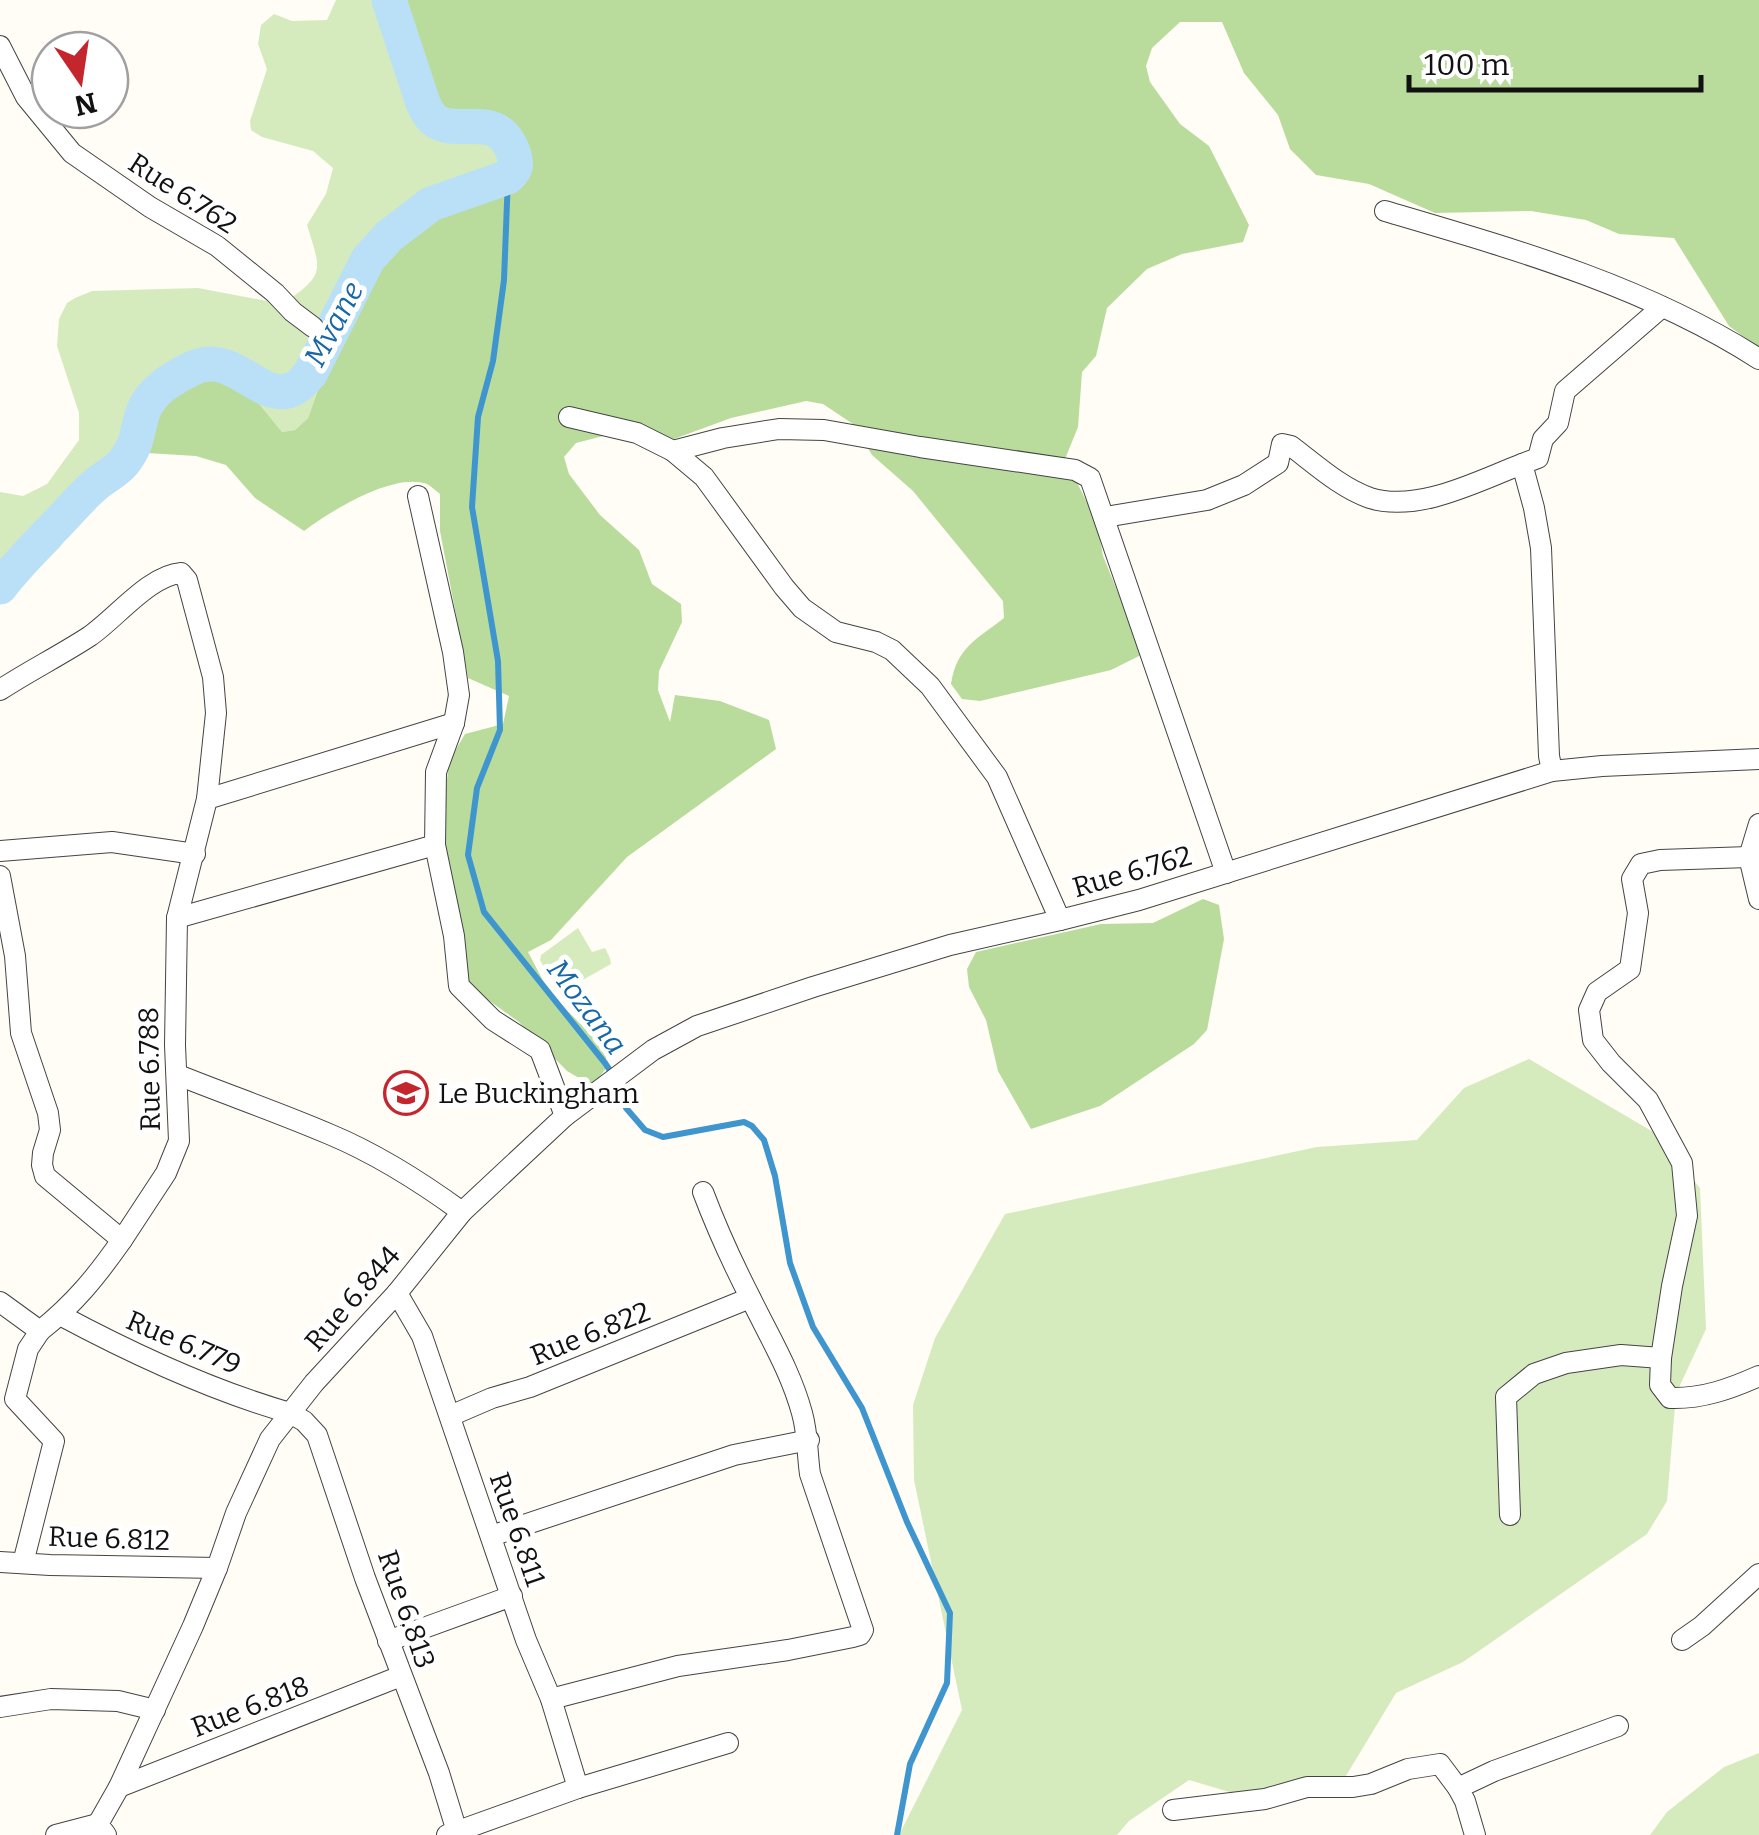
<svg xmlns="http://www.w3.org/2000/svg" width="1759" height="1835" font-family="Bitter,serif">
  <rect width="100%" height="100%" fill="#fffdf5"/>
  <g fill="#d5ebbd">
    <path d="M336,0h64l13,44 39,66c29,6 54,4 67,34 7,17 6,21 2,39l-15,10 -32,8 -51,22 -27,18 -29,35 -9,30 -31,59 -19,53 -13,12 -13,2 -30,-37 -93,14 -12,44 -7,11 -13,15 -38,24 -29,44 -37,37 -23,14v-106l23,4 24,-12 32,-44v-27l-22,-67 2,-27 8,-16 8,-5 17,-7 106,-3 85,16c42,-30 39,-31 24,-79l19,-31 7,-26 -20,-17 -51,-14 -11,-7 -1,-9 17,-52 -9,-25 3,-19 13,-11 18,7 35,-1z"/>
    <polygon points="578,928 592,952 605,948 610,958 611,964 581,981 575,993 566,997 556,991 540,960 541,955"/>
    <polygon points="1529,1059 1655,1133 1700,1188 1706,1329 1676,1394 1667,1501 1647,1534 1463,1662 1396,1693 1338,1789 1260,1801 1189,1780 1129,1821 1117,1835 899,1835 962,1710 914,1480 913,1405 935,1338 1005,1214 1317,1147 1417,1140 1464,1088"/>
    <polygon points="1759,1753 1759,1835 1650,1835 1667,1812 1724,1767"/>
  </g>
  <g fill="#b9dc9c">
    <path d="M400,0h1359v348l-30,-22 -55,-88 -55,-4 -33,-14 -55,-9 -96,2 -66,-29 -53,-9 -26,-26 -12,-34 -34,-42 -22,-51h-42l-28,26 -6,18 4,16 30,42 29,22 40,79 -6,17 -61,12 -35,15 -40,39 -11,48 -14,16 -4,55 -13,32 32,63 6,34 40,98 -32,16 -131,31 -18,-2 -11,-15c6,-37 25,-44 53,-66l-1,-17 -90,-110 -41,-36 -19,-31 -30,-20 -17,-3 -75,17 -68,25 -52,-9 -35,9 -12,14 5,17 31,41 39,35 13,34 29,20 1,18 -23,49 -1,19 12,32 5,-27 45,6 49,19 7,29 -149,108 -76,83 -23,12 21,40 57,58v18l-13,18 -26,-15 -48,-49 -52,-37 -25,-158 7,-66 16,-27 38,-10 6,-28 -41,-18 -28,-147v-37c-1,-1 -11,-9 -13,-10 -34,-12 -96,27 -123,47l-49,-33 -29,-33 -30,-9 -49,-3 12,-45 25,-25 22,-8 21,5 25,15 30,37 13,-2 13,-12 19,-53 31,-59 9,-30 29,-35 27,-18 51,-22 32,-8 15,-10c5,-23 5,-24 -5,-45 -14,-31 -54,-15 -76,-35 -15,-14 -34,-81 -40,-103z"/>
    <polygon points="1203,899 1219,905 1224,939 1207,1030 1194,1044 1100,1106 1031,1129 998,1071 986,1020 969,987 967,969 976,952 1101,924 1153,923"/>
  </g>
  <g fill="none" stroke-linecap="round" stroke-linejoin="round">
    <polyline stroke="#3f96cf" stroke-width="6" points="508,177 504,280 493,361 478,417 472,507 498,661 500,730 477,788 468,855 484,912 605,1063 615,1078 626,1108 645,1130 663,1137 744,1122 752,1126 764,1140 775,1176 790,1263 813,1327 862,1408 907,1522 950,1613 947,1683 910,1764 897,1835"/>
    <path stroke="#b9e0f7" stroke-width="35" d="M0,587c17,-22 37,-42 57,-63 12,-12 24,-27 37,-38 10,-9 22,-14 30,-24 15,-20 12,-29 19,-50 8,-22 30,-34 50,-44 41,-19 67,36 100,21 6,-2 12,-10 17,-15l58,-115 21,-23 42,-32 77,-27c8,-8 9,-11 6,-22 -15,-46 -50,-19 -77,-33 -7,-4 -11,-12 -14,-19l-34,-103"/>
    <g stroke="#444" stroke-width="22">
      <g id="street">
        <polyline points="0,46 26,97 72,153 150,207 217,246 275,293 293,312 313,327"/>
        <path d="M1385,211c129,38 260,75 374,148"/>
        <polyline points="569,417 637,433 673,451 704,477 784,587 802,608 836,632 876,642 892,650 930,686 997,777 1060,920 1139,900 1552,771 1602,766 1759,759"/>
        <polyline points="673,451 723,438 779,429 824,430 920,447 1075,470 1090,478 1226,873"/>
        <path d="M1105,517l102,-17 37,-15 34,-22 4,-19 9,2c24,18 50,42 79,52 48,15 108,-17 152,-34"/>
        <path d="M0,690c29,-19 61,-35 90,-54 26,-18 60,-61 91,-63l6,7 26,97 3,36 -9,86 -30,119 -2,127 4,96 -13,32 -44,67 -77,-64 -3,-11 1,-12 7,-23 -2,-17 -27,-80 -6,-77 -15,-80"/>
        <polyline points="1552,771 1549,756 1541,548 1534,508 1522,464 1538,458 1543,439 1558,423 1565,391 1662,307"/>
        <polyline points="207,799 454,723"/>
        <polyline points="1759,824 1749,857 1759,899"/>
        <polyline points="0,851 112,842 195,854"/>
        <path d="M1749,857l-89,3 -19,4 -9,15 6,34 -8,56 -33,23 -8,18 4,30 18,23 37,37 34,63 5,53 -15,70 -11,72 -1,27 10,13c32,1 60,-9 89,-22"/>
        <polyline points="177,918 435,845"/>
        <path d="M178,1075c50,20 102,38 151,59 48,20 92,48 133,78"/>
        <polyline points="565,1116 653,1050 697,1026 813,987 950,945 1060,920"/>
        <polyline points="397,1293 422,1336 526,1640 551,1699 578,1788"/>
        <path d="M0,1302l40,29c35,-28 56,-54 82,-91"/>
        <path d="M60,1315c71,38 153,76 230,98l14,8 13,14 48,143 74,195 19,62"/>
        <polyline points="450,1416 492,1398 530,1387 750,1298"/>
        <polyline points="1510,1515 1506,1397 1534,1374 1566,1363 1621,1355 1661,1358"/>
        <polyline points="491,1536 734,1455 809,1440"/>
        <polyline points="0,1562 50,1565 217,1568"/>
        <polyline points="23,1563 54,1441 15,1399 28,1349 40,1331"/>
        <polyline points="1682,1640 1702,1626 1759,1574"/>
        <polyline points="388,1641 512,1596"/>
        <path d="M551,1699l127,-33 110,-16 65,-13 7,-2 3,-5 -53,-156c-3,-21 -2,-40 -8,-61 -11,-41 -33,-77 -51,-114 -18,-35 -34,-70 -48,-107"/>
        <polyline points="0,1707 51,1699 118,1701 155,1710"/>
        <polyline points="119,1787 401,1676"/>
        <polyline points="1173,1810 1265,1799 1307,1787 1353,1787 1371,1784 1408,1769 1440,1764 1458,1788"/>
        <polyline points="56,1835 98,1824"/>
        <polyline points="106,1835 98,1824 119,1787 193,1626 217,1568 236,1513 270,1439 314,1383 397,1293 462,1212 565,1116 540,1050 493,1020 459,986 454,936 435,845 436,772 454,723 459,695 453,652 418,496"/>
        <polyline points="447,1835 578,1788 728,1743"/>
        <polyline points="1475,1835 1465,1801 1458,1788 1494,1771 1618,1726"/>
      </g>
    </g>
    <use href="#street" stroke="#fff" stroke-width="20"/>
  </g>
  <defs>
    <g id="school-ring" transform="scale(2.25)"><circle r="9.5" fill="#fff" stroke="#c4262e" stroke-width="1.5"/><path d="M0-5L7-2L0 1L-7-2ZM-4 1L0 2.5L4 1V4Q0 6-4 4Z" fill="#c4262e"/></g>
  </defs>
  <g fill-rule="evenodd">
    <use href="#school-ring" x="406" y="1093"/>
  </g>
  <g text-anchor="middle" stroke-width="10" stroke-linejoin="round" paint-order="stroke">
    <g font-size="28" fill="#111" stroke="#fff">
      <text transform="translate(183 193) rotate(33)" y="10">Rue 6.762</text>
      <text transform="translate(1132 871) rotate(-16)" y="10">Rue 6.762</text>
      <text transform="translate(149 1069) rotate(-91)" y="10">Rue 6.788</text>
      <text transform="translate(352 1298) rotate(-49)" y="10">Rue 6.844</text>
      <text transform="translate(590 1333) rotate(-22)" y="10">Rue 6.822</text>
      <text transform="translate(184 1342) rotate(23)" y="10">Rue 6.779</text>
      <text transform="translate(518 1529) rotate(71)" y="10">Rue 6.811</text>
      <text transform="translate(109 1538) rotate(2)" y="10">Rue 6.812</text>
      <text transform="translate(407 1609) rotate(71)" y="10">Rue 6.813</text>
      <text transform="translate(250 1706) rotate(-21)" y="10">Rue 6.818</text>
    </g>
    <g font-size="28" fill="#111" stroke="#fff" text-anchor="start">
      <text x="438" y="1103">Le Buckingham</text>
    </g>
    <g font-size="30" font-style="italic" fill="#1768a6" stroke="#fff">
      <text transform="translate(334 324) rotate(-62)" y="10">Mvane</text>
      <text transform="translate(587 1007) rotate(53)" y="10">Mozana</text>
    </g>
  </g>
  <g transform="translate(80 80) rotate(167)"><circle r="48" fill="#ffffff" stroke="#a0a0a0" stroke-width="2.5"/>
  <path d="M0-8L18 38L0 25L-18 38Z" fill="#c4262e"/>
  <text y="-15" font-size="28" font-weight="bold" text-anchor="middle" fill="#111111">N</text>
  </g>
  <path d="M1409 75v15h292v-15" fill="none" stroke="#111111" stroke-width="5"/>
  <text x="1424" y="75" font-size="30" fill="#111111" stroke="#ffffff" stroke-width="8" paint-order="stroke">100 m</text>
</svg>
